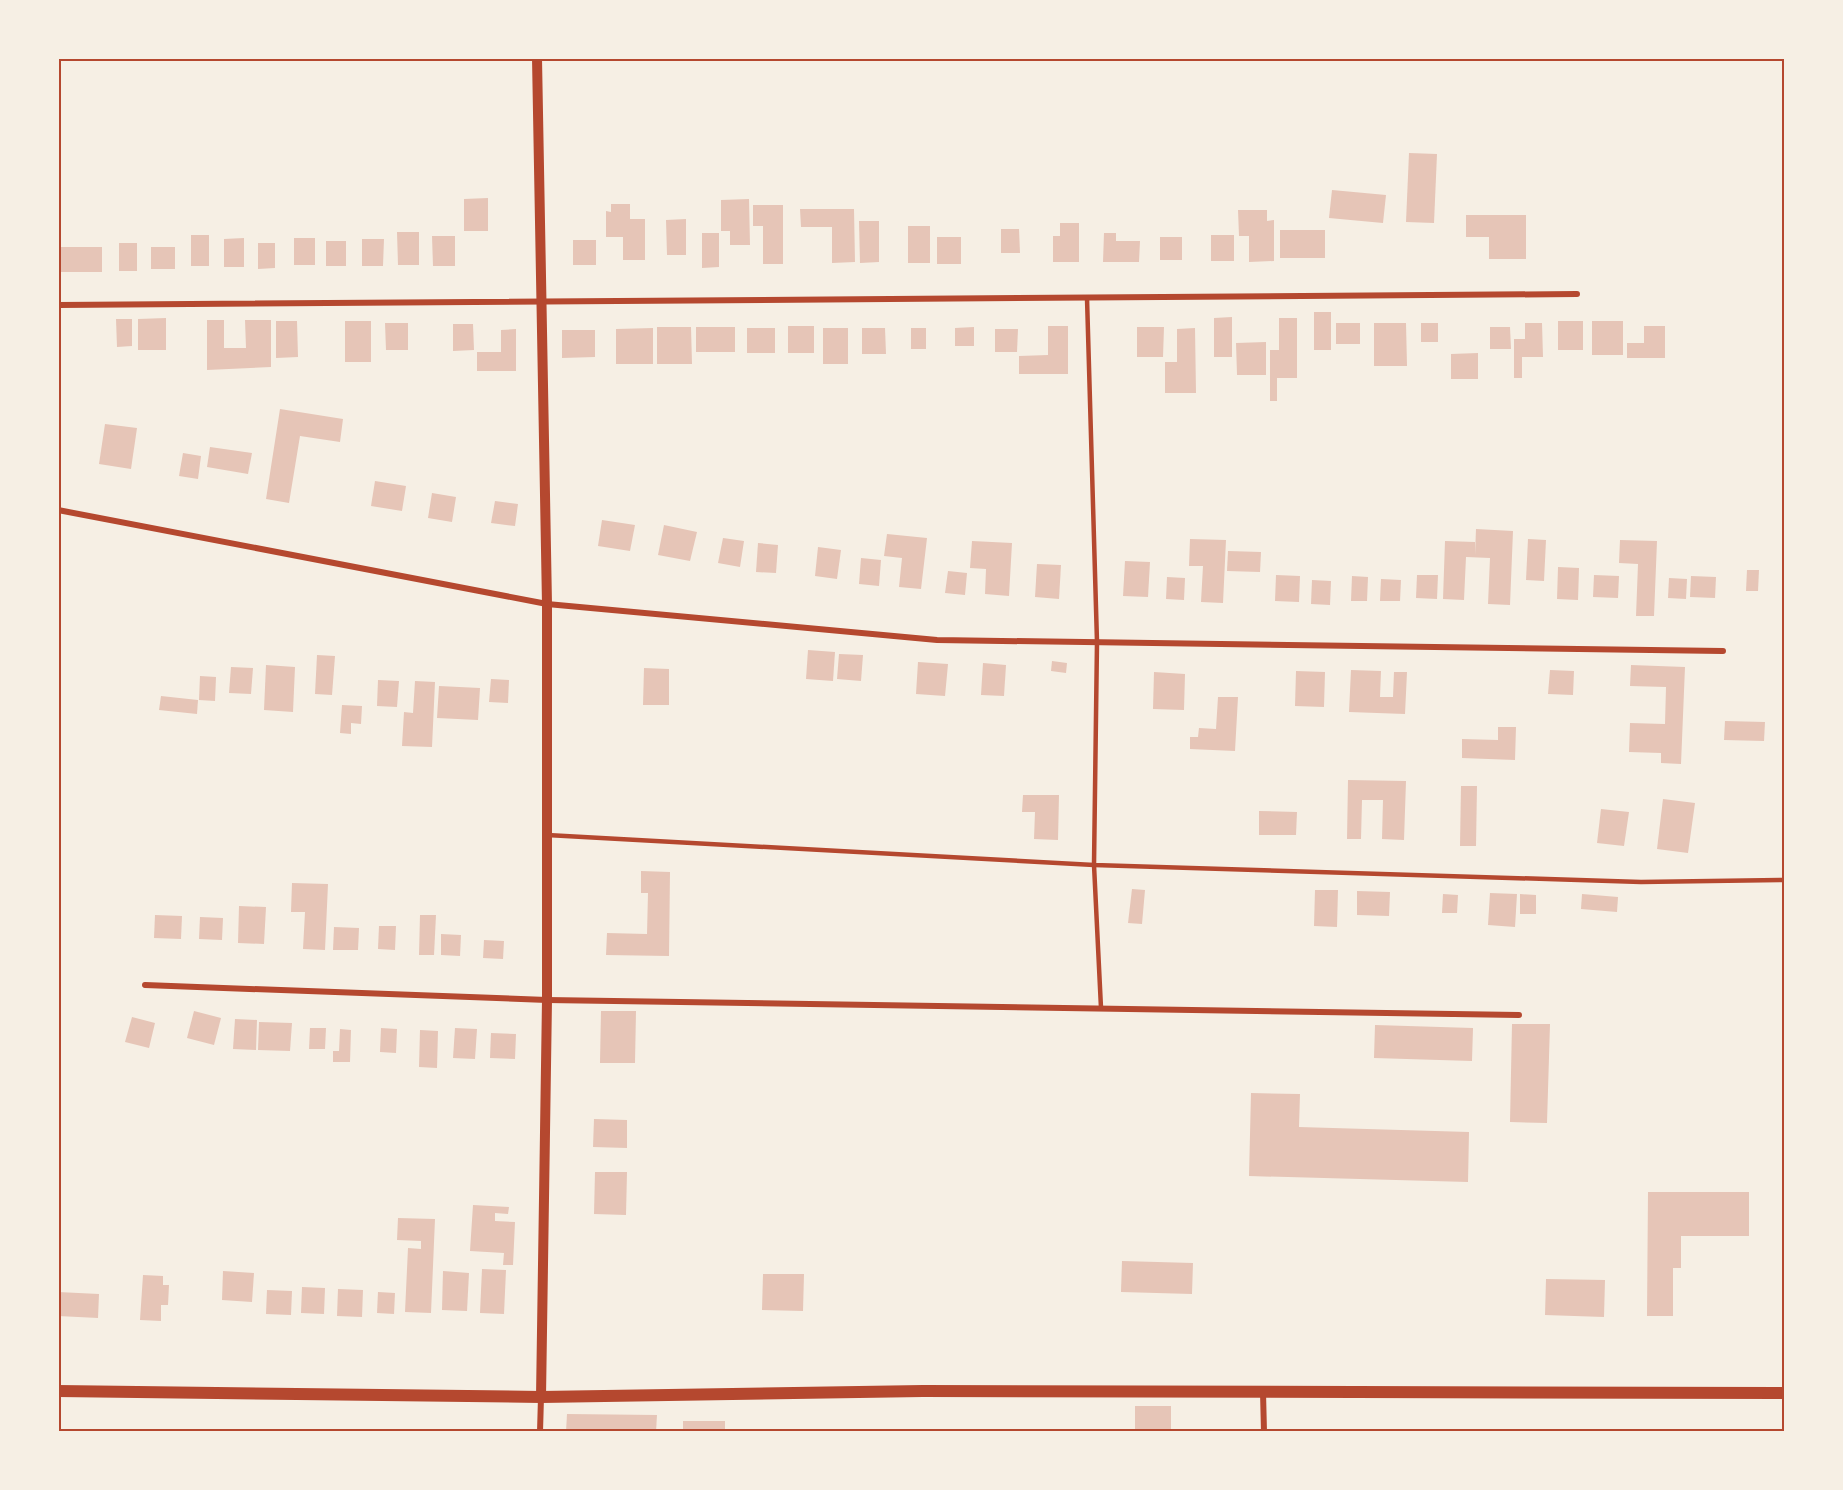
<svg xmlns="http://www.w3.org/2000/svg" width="1843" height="1490" font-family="'Alegreya Sans',sans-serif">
  <rect width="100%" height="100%" fill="#f6efe4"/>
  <g fill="#e6c5b7">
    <polygon points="1409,153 1437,154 1434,223 1406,222"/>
    <polygon points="1332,190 1386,195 1383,223 1329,218"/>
    <polygon points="488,198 488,231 464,231 464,199"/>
    <polygon points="749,199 750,245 730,245 730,231 721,231 721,200"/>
    <polygon points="611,204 630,204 630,219 645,219 645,260 623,260 623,237 606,237 606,211 611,212"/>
    <polygon points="753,205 783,205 783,264 763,264 763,226 753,226"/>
    <polygon points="800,209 854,209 855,262 832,263 832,227 801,227"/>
    <polygon points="1238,210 1267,210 1267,221 1274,220 1274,261 1249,262 1249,236 1239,236"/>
    <polygon points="1466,215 1526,215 1526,259 1489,259 1489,237 1466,237"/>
    <polygon points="686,219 686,255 667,255 666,220"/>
    <polygon points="859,221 879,221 879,262 860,263"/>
    <polygon points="1060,223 1079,223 1079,262 1053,262 1053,236 1060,236"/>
    <rect x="908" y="226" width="22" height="37"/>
    <polygon points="1001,229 1019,229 1020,253 1001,253"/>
    <rect x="1280" y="230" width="45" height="28"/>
    <polygon points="397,232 419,232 419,265 398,265"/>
    <polygon points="702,233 719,233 719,267 702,268"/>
    <polygon points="1104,233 1116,233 1116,241 1140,241 1139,262 1103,262"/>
    <rect x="191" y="235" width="18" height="31"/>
    <rect x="1211" y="235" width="23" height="26"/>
    <polygon points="432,236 455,236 455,266 433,266"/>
    <rect x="937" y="237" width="24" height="27"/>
    <rect x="1160" y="237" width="22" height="23"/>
    <polygon points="244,238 244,267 224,267 224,239"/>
    <rect x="294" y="238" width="21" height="27"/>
    <polygon points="362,239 384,239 383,266 362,266"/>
    <rect x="573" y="240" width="23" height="25"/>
    <rect x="326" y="241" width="20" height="25"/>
    <rect x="119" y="243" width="18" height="28"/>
    <polygon points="258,243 275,243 275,268 258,269"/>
    <rect x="58" y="247" width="44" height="25"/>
    <rect x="151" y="247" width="24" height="22"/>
    <rect x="1314" y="312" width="17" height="38"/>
    <polygon points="1232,317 1232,357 1214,357 1214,318"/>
    <polygon points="166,318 166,350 138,350 138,319"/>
    <polygon points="1279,318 1297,318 1297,378 1277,378 1277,401 1270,401 1270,350 1279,350"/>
    <polygon points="116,319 132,319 132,346 117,347"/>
    <polygon points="207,320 224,320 224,348 246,348 245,320 271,320 271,367 207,370"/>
    <polygon points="276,321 297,321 298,357 276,358"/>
    <rect x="345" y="321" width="26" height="41"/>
    <rect x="1558" y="321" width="25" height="29"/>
    <rect x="1592" y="321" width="31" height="34"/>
    <polygon points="385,323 408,323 408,350 386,350"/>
    <rect x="1336" y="323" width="24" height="21"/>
    <polygon points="1374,323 1406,323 1407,366 1374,366"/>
    <rect x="1421" y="323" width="17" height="19"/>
    <polygon points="1525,323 1542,323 1543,357 1522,357 1522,378 1514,378 1514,339 1525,339"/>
    <polygon points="453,324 473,324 474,350 453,351"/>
    <rect x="788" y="326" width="26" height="27"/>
    <polygon points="1048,326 1068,326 1068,374 1019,374 1019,356 1048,355"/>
    <polygon points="1644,326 1665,326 1665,358 1627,358 1627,343 1644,343"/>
    <polygon points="657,327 691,327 692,364 657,364"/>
    <rect x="696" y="327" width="39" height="25"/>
    <polygon points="974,327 974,346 955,346 955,328"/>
    <polygon points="1137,327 1164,327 1163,357 1137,357"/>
    <polygon points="1490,327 1510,327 1511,349 1490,349"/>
    <polygon points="653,328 653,364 616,364 616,329"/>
    <rect x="747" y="328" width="28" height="25"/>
    <rect x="823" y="328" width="25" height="36"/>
    <polygon points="862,328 885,328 886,354 862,354"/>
    <rect x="911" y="328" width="15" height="21"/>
    <polygon points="1195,328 1196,393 1165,393 1165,362 1177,362 1177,329"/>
    <polygon points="516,329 516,371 477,371 477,352 501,352 501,330"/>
    <polygon points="995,329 1018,329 1017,352 995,352"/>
    <polygon points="562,330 595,330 595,357 562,358"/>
    <polygon points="1266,342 1266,375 1237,375 1236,343"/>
    <polygon points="1478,353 1478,379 1451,379 1451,354"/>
    <polygon points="280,409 343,419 340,442 300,436 289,503 266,499"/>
    <polygon points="105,424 137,428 131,469 99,464"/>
    <polygon points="210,447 252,453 248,474 207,467"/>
    <polygon points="183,453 201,456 198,479 179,476"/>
    <polygon points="375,481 406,486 402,511 371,506"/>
    <polygon points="432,493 456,497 452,522 428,518"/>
    <polygon points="495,501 518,504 515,526 491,523"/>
    <polygon points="602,520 635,525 630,551 598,546"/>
    <polygon points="664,525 697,532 690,561 658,555"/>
    <polygon points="1476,529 1513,531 1510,605 1488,604 1490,558 1466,557 1464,600 1443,599 1445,541 1475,542 1475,555"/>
    <polygon points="887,534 927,538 921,589 899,587 902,558 884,556"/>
    <polygon points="723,538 744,541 740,567 718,563"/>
    <polygon points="1190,539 1226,540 1223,603 1201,602 1203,566 1189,566"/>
    <polygon points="1528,539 1546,540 1544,581 1526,580"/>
    <polygon points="1620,540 1657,541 1654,616 1636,616 1638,564 1619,563"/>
    <polygon points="972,541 1012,543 1009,596 985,594 986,569 970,568"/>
    <polygon points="758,543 778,545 776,573 756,572"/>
    <polygon points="818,547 841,550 837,579 815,576"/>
    <polygon points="1228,551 1261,552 1260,572 1227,571"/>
    <polygon points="861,558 881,560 879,586 859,584"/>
    <polygon points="1125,561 1150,562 1148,597 1123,596"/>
    <polygon points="1037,564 1061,565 1059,599 1035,597"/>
    <polygon points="1558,567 1579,568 1578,600 1557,599"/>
    <polygon points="1747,570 1759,570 1758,591 1746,591"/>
    <polygon points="948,571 967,573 965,595 945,593"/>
    <polygon points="1276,575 1300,576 1299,602 1275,601"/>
    <polygon points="1417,575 1438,575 1437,599 1416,598"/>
    <polygon points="1594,575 1619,576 1618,598 1593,597"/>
    <polygon points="1352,576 1368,577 1367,601 1351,601"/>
    <polygon points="1691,576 1716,577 1715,598 1690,597"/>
    <polygon points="1167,577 1185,578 1184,600 1166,599"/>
    <polygon points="1669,578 1687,579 1686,599 1668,598"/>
    <polygon points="1381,579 1401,580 1400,601 1380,601"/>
    <polygon points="1312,580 1331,581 1330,605 1311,604"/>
    <polygon points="808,650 835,652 833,681 806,679"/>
    <polygon points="839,654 863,655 861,681 837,679"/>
    <polygon points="317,655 335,656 332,695 315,694"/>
    <polygon points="1052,661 1067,663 1066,673 1051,671"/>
    <polygon points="918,662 948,664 945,696 916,694"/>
    <polygon points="983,663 1006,665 1004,696 981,695"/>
    <polygon points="266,665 295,667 293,712 264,710"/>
    <polygon points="1631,665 1685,667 1681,764 1661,763 1661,753 1629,752 1630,723 1665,724 1666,687 1630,686"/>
    <polygon points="231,667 253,668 251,694 229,693"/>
    <polygon points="644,668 669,669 669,705 643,705"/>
    <polygon points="1351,670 1381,671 1380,697 1393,697 1394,672 1407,672 1405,714 1349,712"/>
    <polygon points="1550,670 1574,671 1573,695 1548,694"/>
    <polygon points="1296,671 1325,672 1324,707 1295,706"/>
    <polygon points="1154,672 1185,674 1184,710 1153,709"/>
    <polygon points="200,676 216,677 215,701 199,700"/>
    <polygon points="491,679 509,680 508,703 489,702"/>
    <polygon points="378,680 399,681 397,707 377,706"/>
    <polygon points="415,681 435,682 432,747 402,746 404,712 413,713"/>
    <polygon points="439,686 480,688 478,720 437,718"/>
    <polygon points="161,696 198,700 197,714 159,710"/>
    <polygon points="1218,697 1238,697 1235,751 1190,749 1190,737 1198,737 1199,728 1216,729"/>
    <polygon points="342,705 362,706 361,724 351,723 351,734 340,733"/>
    <polygon points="1725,721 1765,722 1764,741 1724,740"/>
    <polygon points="1498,727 1516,727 1515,760 1462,758 1462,739 1498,740"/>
    <polygon points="1348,780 1406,781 1404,840 1382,839 1383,800 1362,800 1361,839 1347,839"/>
    <polygon points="1461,786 1477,786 1476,846 1460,846"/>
    <polygon points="1023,795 1059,795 1058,840 1034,839 1035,812 1022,812"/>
    <polygon points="1663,799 1695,803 1688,853 1657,849"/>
    <polygon points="1601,809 1629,812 1624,846 1597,843"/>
    <polygon points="1259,811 1297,812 1296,835 1259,835"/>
    <polygon points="641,871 670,872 669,956 606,955 607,933 647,934 648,893 641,893"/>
    <polygon points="292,883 328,884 325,950 303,949 305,912 291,912"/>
    <polygon points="1132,889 1145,890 1142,924 1128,923"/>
    <polygon points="1315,890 1338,890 1337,927 1314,926"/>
    <polygon points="1357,891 1390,892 1389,916 1357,915"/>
    <polygon points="1490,893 1517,894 1515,927 1488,925"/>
    <polygon points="1443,894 1458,895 1457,913 1442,913"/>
    <polygon points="1520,894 1536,895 1536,914 1520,914"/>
    <polygon points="1582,894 1618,897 1617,912 1581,909"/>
    <polygon points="239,906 266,907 264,944 238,943"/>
    <polygon points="155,915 182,916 181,939 154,938"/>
    <polygon points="420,915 436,915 434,955 419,955"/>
    <polygon points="200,917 223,918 222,940 199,939"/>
    <polygon points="379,926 396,926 395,950 378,949"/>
    <polygon points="334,927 359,928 358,950 333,950"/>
    <polygon points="441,934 461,935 460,956 441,955"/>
    <polygon points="484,940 504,941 503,959 483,958"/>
    <polygon points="194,1011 221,1018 214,1045 187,1038"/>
    <polygon points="601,1011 636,1011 635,1063 600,1063"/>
    <polygon points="132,1017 155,1023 149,1048 125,1042"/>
    <polygon points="235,1019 257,1020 256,1050 233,1049"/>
    <polygon points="259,1022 292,1023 290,1051 258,1050"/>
    <polygon points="1512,1024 1550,1024 1547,1123 1510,1122"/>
    <polygon points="1375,1025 1473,1028 1472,1061 1374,1058"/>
    <polygon points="310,1028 326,1028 325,1049 309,1049"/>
    <polygon points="381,1028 397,1029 396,1053 380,1052"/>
    <polygon points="455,1028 477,1029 475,1059 453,1058"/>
    <polygon points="340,1029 351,1030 350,1062 333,1062 333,1051 339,1051"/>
    <polygon points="420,1030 438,1031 437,1068 419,1067"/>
    <polygon points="491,1033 516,1034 515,1059 490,1058"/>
    <polygon points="1251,1093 1300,1094 1299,1127 1469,1132 1468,1182 1249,1176"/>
    <polygon points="594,1119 627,1120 627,1148 593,1147"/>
    <polygon points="595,1172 627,1172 626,1215 594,1214"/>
    <polygon points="1648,1192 1749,1192 1749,1236 1681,1236 1681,1268 1673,1268 1673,1316 1647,1316"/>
    <polygon points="473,1205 509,1207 508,1214 495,1213 495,1221 515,1222 513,1265 503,1265 504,1253 470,1251"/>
    <polygon points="398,1218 435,1219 431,1313 405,1312 408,1248 421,1249 421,1241 397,1240"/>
    <polygon points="1122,1261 1193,1263 1192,1294 1121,1292"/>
    <polygon points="482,1269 506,1270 504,1314 480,1313"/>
    <polygon points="223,1271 254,1273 252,1302 222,1300"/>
    <polygon points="443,1271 469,1273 467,1311 442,1310"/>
    <polygon points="763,1274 804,1274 803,1311 762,1310"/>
    <polygon points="143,1275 163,1276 163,1285 169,1285 168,1305 161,1305 161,1321 140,1320"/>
    <polygon points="1546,1279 1605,1280 1604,1317 1545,1315"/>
    <polygon points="302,1287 325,1288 324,1314 301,1313"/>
    <polygon points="338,1289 363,1290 362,1317 337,1316"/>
    <polygon points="267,1290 292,1291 291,1315 266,1314"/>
    <polygon points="58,1292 99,1294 98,1318 58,1316"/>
    <polygon points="378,1292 395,1293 394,1314 377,1313"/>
    <rect x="1135" y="1406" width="36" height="26"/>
    <polygon points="567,1414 657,1415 656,1432 566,1432"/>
    <rect x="683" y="1421" width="42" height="11"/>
  </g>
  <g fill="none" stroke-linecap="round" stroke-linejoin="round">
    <g stroke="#b5482f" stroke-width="4.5">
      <polyline points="1087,298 1097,642 1094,865 1101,1008"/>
      <polyline points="547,835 1094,865 1641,882 1784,880"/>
    </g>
    <g stroke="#b5482f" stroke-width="6">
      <polyline points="58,305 1577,294"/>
      <polyline points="58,510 547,604 937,640 1723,651"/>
      <polyline points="145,985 547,1000 1519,1015"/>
      <polyline points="1263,1392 1264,1432"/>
      <polyline points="540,1432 541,1397"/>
    </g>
    <polyline stroke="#b5482f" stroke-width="10" points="537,58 547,604 547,1000 541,1397"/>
    <polyline stroke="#b5482f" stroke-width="12" points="58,1391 541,1397 923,1391 1784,1393"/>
  </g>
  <rect width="1843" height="1490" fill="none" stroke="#f6efe4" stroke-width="120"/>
  <rect x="60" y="60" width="1723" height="1370" fill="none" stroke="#b5482f" stroke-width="2"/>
</svg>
